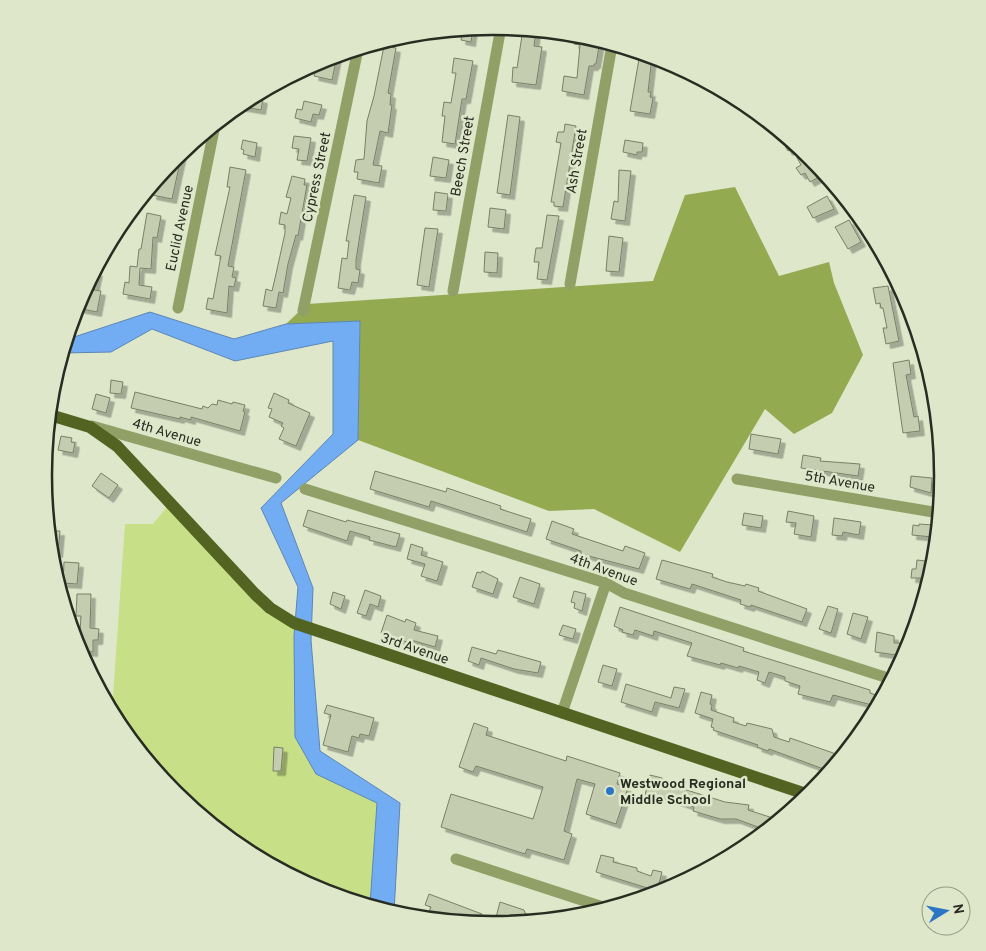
<svg xmlns="http://www.w3.org/2000/svg" width="986" height="951" font-family="Overpass,sans-serif">
  <defs>
    <filter id="shadow"><feDropShadow dx="4.5" dy="4.5" stdDeviation="0" flood-color="#0004"/></filter>
  </defs>
  <rect width="100%" height="100%" fill="#dee7ca"/>
  <polygon fill="#c7e087" points="170,503 255,594 294,623 295,648 316,774 377,803 370,905 321,890 243,849 175,793 119,725 112,711 125,524 153,524"/>
  <polygon fill="#93aa51" points="735,187 779,276 829,262 834,283 863,355 832,413 794,434 765,409 680,552 594,509 549,511 358,440 360,321 286,324 307,304 653,281 685,195"/>
  <polygon fill="#72adf3" stroke="#5c86b4" points="150,312 234,339 286,324 360,321 358,440 281,503 313,588 311,640 320,751 400,803 394,913 370,905 377,803 316,774 295,737 294,636 298,587 261,508 333,434 333,341 235,361 152,329 111,352 63,353 68,336 71,338"/>
  <g fill="#c4cdb0" stroke="#788065" filter="url(#shadow)">
    <polygon points="471,28 473,28 471,42 461,40 463,29"/>
    <polygon points="523,29 536,31 534,46 542,47 536,85 512,82 513,67 517,68"/>
    <polygon points="576,34 600,41 596,64 594,64 594,66 589,66 584,95 562,91 564,76 577,78 580,45 574,44"/>
    <polygon points="384,46 396,48 388,93 391,94 390,105 392,105 388,133 380,131 373,165 382,166 379,183 357,179 358,172 354,172 356,160 364,159 367,121 374,96"/>
    <polygon points="640,53 652,57 648,92 651,92 650,97 653,98 650,114 630,111"/>
    <polygon points="337,56 332,80 314,76 316,69 308,68"/>
    <polygon points="454,58 473,61 466,99 462,99 455,144 442,142 445,116 442,116 444,102 451,103 456,73 452,73"/>
    <polygon points="252,97 263,99 261,110 238,106"/>
    <polygon points="304,101 322,105 319,115 313,114 311,122 295,118 297,109 302,110"/>
    <polygon points="508,115 520,117 510,195 497,193"/>
    <polygon points="565,124 576,126 563,207 554,206 554,202 551,202 561,143 556,142 558,132 564,132"/>
    <polygon points="777,131 811,158 819,177 810,182 805,173 801,175 796,168 801,165 792,148 788,151"/>
    <polygon points="294,136 311,138 307,161 297,160 299,149 292,148"/>
    <polygon points="243,140 257,143 255,157 243,154 244,150 241,149"/>
    <polygon points="625,140 643,143 642,152 637,152 637,155 623,152"/>
    <polygon points="182,153 172,199 152,195 154,184 163,184 165,170"/>
    <polygon points="433,157 449,160 446,178 430,176"/>
    <polygon points="230,167 246,170 228,266 234,267 232,277 236,278 234,287 229,286 227,313 206,309 208,298 213,299 221,256 215,255 230,187 227,187"/>
    <polygon points="619,170 631,171 625,221 611,219 614,201 618,202"/>
    <polygon points="292,176 305,179 304,185 307,185 298,236 296,235 288,264 283,293 279,292 276,308 263,306 266,289 272,291 276,274 285,233 285,225 279,224 281,212 287,214 291,198 286,197"/>
    <polygon points="435,192 448,194 446,211 433,210"/>
    <polygon points="354,195 366,197 356,260 356,269 360,270 358,283 352,282 350,290 338,288 342,258 347,259 349,241 346,241"/>
    <polygon points="827,196 834,209 813,218 807,207"/>
    <polygon points="490,208 506,210 504,229 488,227"/>
    <polygon points="147,213 161,216 157,238 153,237 151,269 140,268 139,285 152,287 150,299 123,294 125,282 129,283 130,266 137,267 139,249 141,249"/>
    <polygon points="547,215 559,216 547,280 537,279 539,262 534,262 536,248 542,248"/>
    <polygon points="849,220 861,242 848,249 835,227"/>
    <polygon points="425,228 438,229 429,287 417,285"/>
    <polygon points="609,236 623,238 619,272 606,271"/>
    <polygon points="485,252 498,253 497,273 484,272"/>
    <polygon points="96,271 98,272 94,290 101,291 97,312 77,308"/>
    <polygon points="888,286 899,341 886,344 883,328 887,328 883,308 881,308 880,303 876,304 873,288"/>
    <polygon points="909,360 911,374 906,375 914,417 918,416 920,431 903,433 893,363"/>
    <polygon points="111,380 123,382 121,394 110,393"/>
    <polygon points="135,392 202,409 203,406 208,408 212,404 217,405 218,400 232,404 233,402 245,405 243,411 245,412 240,431 191,417 191,420 180,417 180,419 131,408"/>
    <polygon points="274,393 289,400 288,403 310,413 296,446 279,439 284,428 281,426 283,423 269,417 272,409 268,408"/>
    <polygon points="96,394 110,398 106,413 92,409"/>
    <polygon points="751,434 781,439 778,454 749,449"/>
    <polygon points="61,436 72,438 71,442 75,443 73,453 58,450"/>
    <polygon points="803,455 821,458 820,461 860,464 858,476 801,468"/>
    <polygon points="375,471 446,492 447,488 501,506 500,509 531,519 527,532 431,501 429,507 370,489"/>
    <polygon points="101,473 118,485 109,498 92,486"/>
    <polygon points="911,476 932,478 931,493 910,487"/>
    <polygon points="308,510 346,522 347,520 400,534 396,547 369,540 370,537 350,531 347,541 303,526"/>
    <polygon points="788,511 814,516 811,537 794,534 796,523 786,522"/>
    <polygon points="744,513 763,516 761,528 742,525"/>
    <polygon points="834,518 861,522 859,535 843,532 842,536 832,535"/>
    <polygon points="552,521 574,529 572,534 623,551 625,546 645,553 639,569 581,554 581,551 546,539"/>
    <polygon points="919,524 933,525 932,537 912,535 913,525 919,526"/>
    <polygon points="49,531 60,531 58,553 51,552"/>
    <polygon points="411,544 423,548 421,555 443,562 437,581 421,576 425,564 407,559"/>
    <polygon points="662,560 713,574 712,577 727,582 745,586 746,584 759,588 758,591 807,609 802,622 751,605 750,607 740,604 741,600 692,584 690,589 656,579"/>
    <polygon points="917,560 934,562 928,578 911,578 912,569 916,569"/>
    <polygon points="64,562 79,563 77,584 63,583"/>
    <polygon points="482,571 498,579 493,594 472,587 477,572 481,573"/>
    <polygon points="520,577 540,584 534,604 513,597"/>
    <polygon points="365,590 381,596 378,607 370,604 366,616 357,613"/>
    <polygon points="574,591 586,594 582,611 574,608 575,603 571,602"/>
    <polygon points="333,592 345,596 341,609 330,604"/>
    <polygon points="77,594 91,594 90,628 99,629 98,640 93,640 93,652 80,651 79,648 81,616 76,616"/>
    <polygon points="828,606 838,609 831,633 819,629"/>
    <polygon points="620,607 744,648 743,651 870,690 870,693 875,695 872,705 833,695 830,702 798,694 800,686 785,681 785,677 769,672 765,683 757,680 759,672 739,666 738,668 721,663 720,665 687,656 692,643 654,631 653,636 635,630 633,635 622,632 623,630 614,626"/>
    <polygon points="853,613 868,617 861,639 847,634"/>
    <polygon points="387,615 405,622 406,619 416,623 414,630 438,636 435,647 411,640 410,643 381,633"/>
    <polygon points="563,625 576,629 573,639 559,635"/>
    <polygon points="877,632 894,636 894,643 909,643 903,656 875,652"/>
    <polygon points="472,647 496,654 498,650 541,662 538,673 514,669 481,658 479,665 468,661"/>
    <polygon points="603,665 617,669 612,686 598,682"/>
    <polygon points="626,684 671,698 674,687 685,689 679,708 655,702 652,712 621,702"/>
    <polygon points="701,692 712,695 710,704 712,705 711,710 734,718 733,722 746,726 747,723 772,729 774,737 789,742 790,738 839,755 838,760 829,771 769,749 768,751 757,747 758,745 713,730 714,728 711,727 713,719 695,713"/>
    <polygon points="327,705 374,718 369,736 360,734 359,738 352,736 348,752 323,745 331,715 324,713"/>
    <polygon points="474,723 488,728 486,735 566,761 567,756 620,773 617,784 628,788 616,824 586,814 595,784 577,779 564,831 572,834 564,860 527,849 525,854 441,827 451,794 533,819 543,787 476,766 473,772 459,767"/>
    <polygon points="274,747 283,748 281,771 273,771"/>
    <polygon points="650,775 662,778 661,782 725,802 749,805 748,810 779,820 766,830 736,819 720,819 693,811 694,807 670,799 645,795"/>
    <polygon points="601,855 614,858 613,862 637,868 637,871 651,876 653,870 662,872 657,891 596,872"/>
    <polygon points="429,894 482,914 479,923 427,918 431,907 425,905"/>
    <polygon points="500,902 524,910 526,915 525,922 494,925"/>
  </g>
  <g fill="none" stroke-linecap="round" stroke-linejoin="round">
    <g stroke="#90a067" stroke-width="11">
      <polyline points="570,284 612,45"/>
      <polyline points="453,291 501,27"/>
      <polyline points="178,308 215,125"/>
      <polyline points="303,311 358,49"/>
      <polyline points="922,349 936,414"/>
      <polyline points="92,426 276,478"/>
      <polyline points="737,479 939,513"/>
      <polyline points="305,489 606,583 624,593 891,679"/>
      <polyline points="562,713 606,583"/>
      <polyline points="456,859 606,908"/>
    </g>
    <polyline stroke="#536322" stroke-width="12" points="50,415 90,427 117,446 255,594 270,608 294,623 809,795"/>
  </g>
  <circle fill="#2b75c5" stroke="#dee7ca" stroke-width="2" cx="610" cy="791" r="5"/>
  <g text-anchor="middle" stroke-width="5" stroke-linejoin="round" paint-order="stroke">
    <g font-size="14" fill="#292c21" stroke="#dee7ca">
      <text transform="translate(462 156) rotate(-80)" y="5">Beech Street</text>
      <text transform="translate(576 161) rotate(-80)" y="5">Ash Street</text>
      <text transform="translate(316 177) rotate(-78)" y="5">Cypress Street</text>
      <text transform="translate(179 228) rotate(-78)" y="5">Euclid Avenue</text>
      <text transform="translate(167 432) rotate(16)" y="5">4th Avenue</text>
      <text transform="translate(840 481) rotate(10)" y="5">5th Avenue</text>
      <text transform="translate(604 569) rotate(20)" y="5">4th Avenue</text>
      <text transform="translate(415 648) rotate(19)" y="5">3rd Avenue</text>
    </g>
    <g font-size="14" font-weight="bold" fill="#292c21" stroke="#dee7ca" text-anchor="start">
      <text x="620" y="788">Westwood Regional<tspan x="620" dy="16">Middle School</tspan></text>
    </g>
  </g>
  <path d="M0 0H986V951H0ZM492 35H494A440 440 0 0 1 934 475V476A440 440 0 0 1 494 916H492A440 440 0 0 1 52 476V475A440 440 0 0 1 492 35Z" fill="#dee7ca" fill-rule="evenodd"/>
  <path fill="none" stroke="#292c21" stroke-width="2.5" d="M492 35H494A440 440 0 0 1 934 475V476A440 440 0 0 1 494 916H492A440 440 0 0 1 52 476V475A440 440 0 0 1 492 35Z"/>
  <g transform="translate(946 911) rotate(80)"><circle r="24" fill="#dee7ca" stroke="#969c86"/>
  <path d="M0-4L9 19L0 12L-9 19Z" fill="#2b75c5"/>
  <text y="-8" font-size="14" font-weight="bold" text-anchor="middle" fill="#292c21">N</text>
  </g>
</svg>
